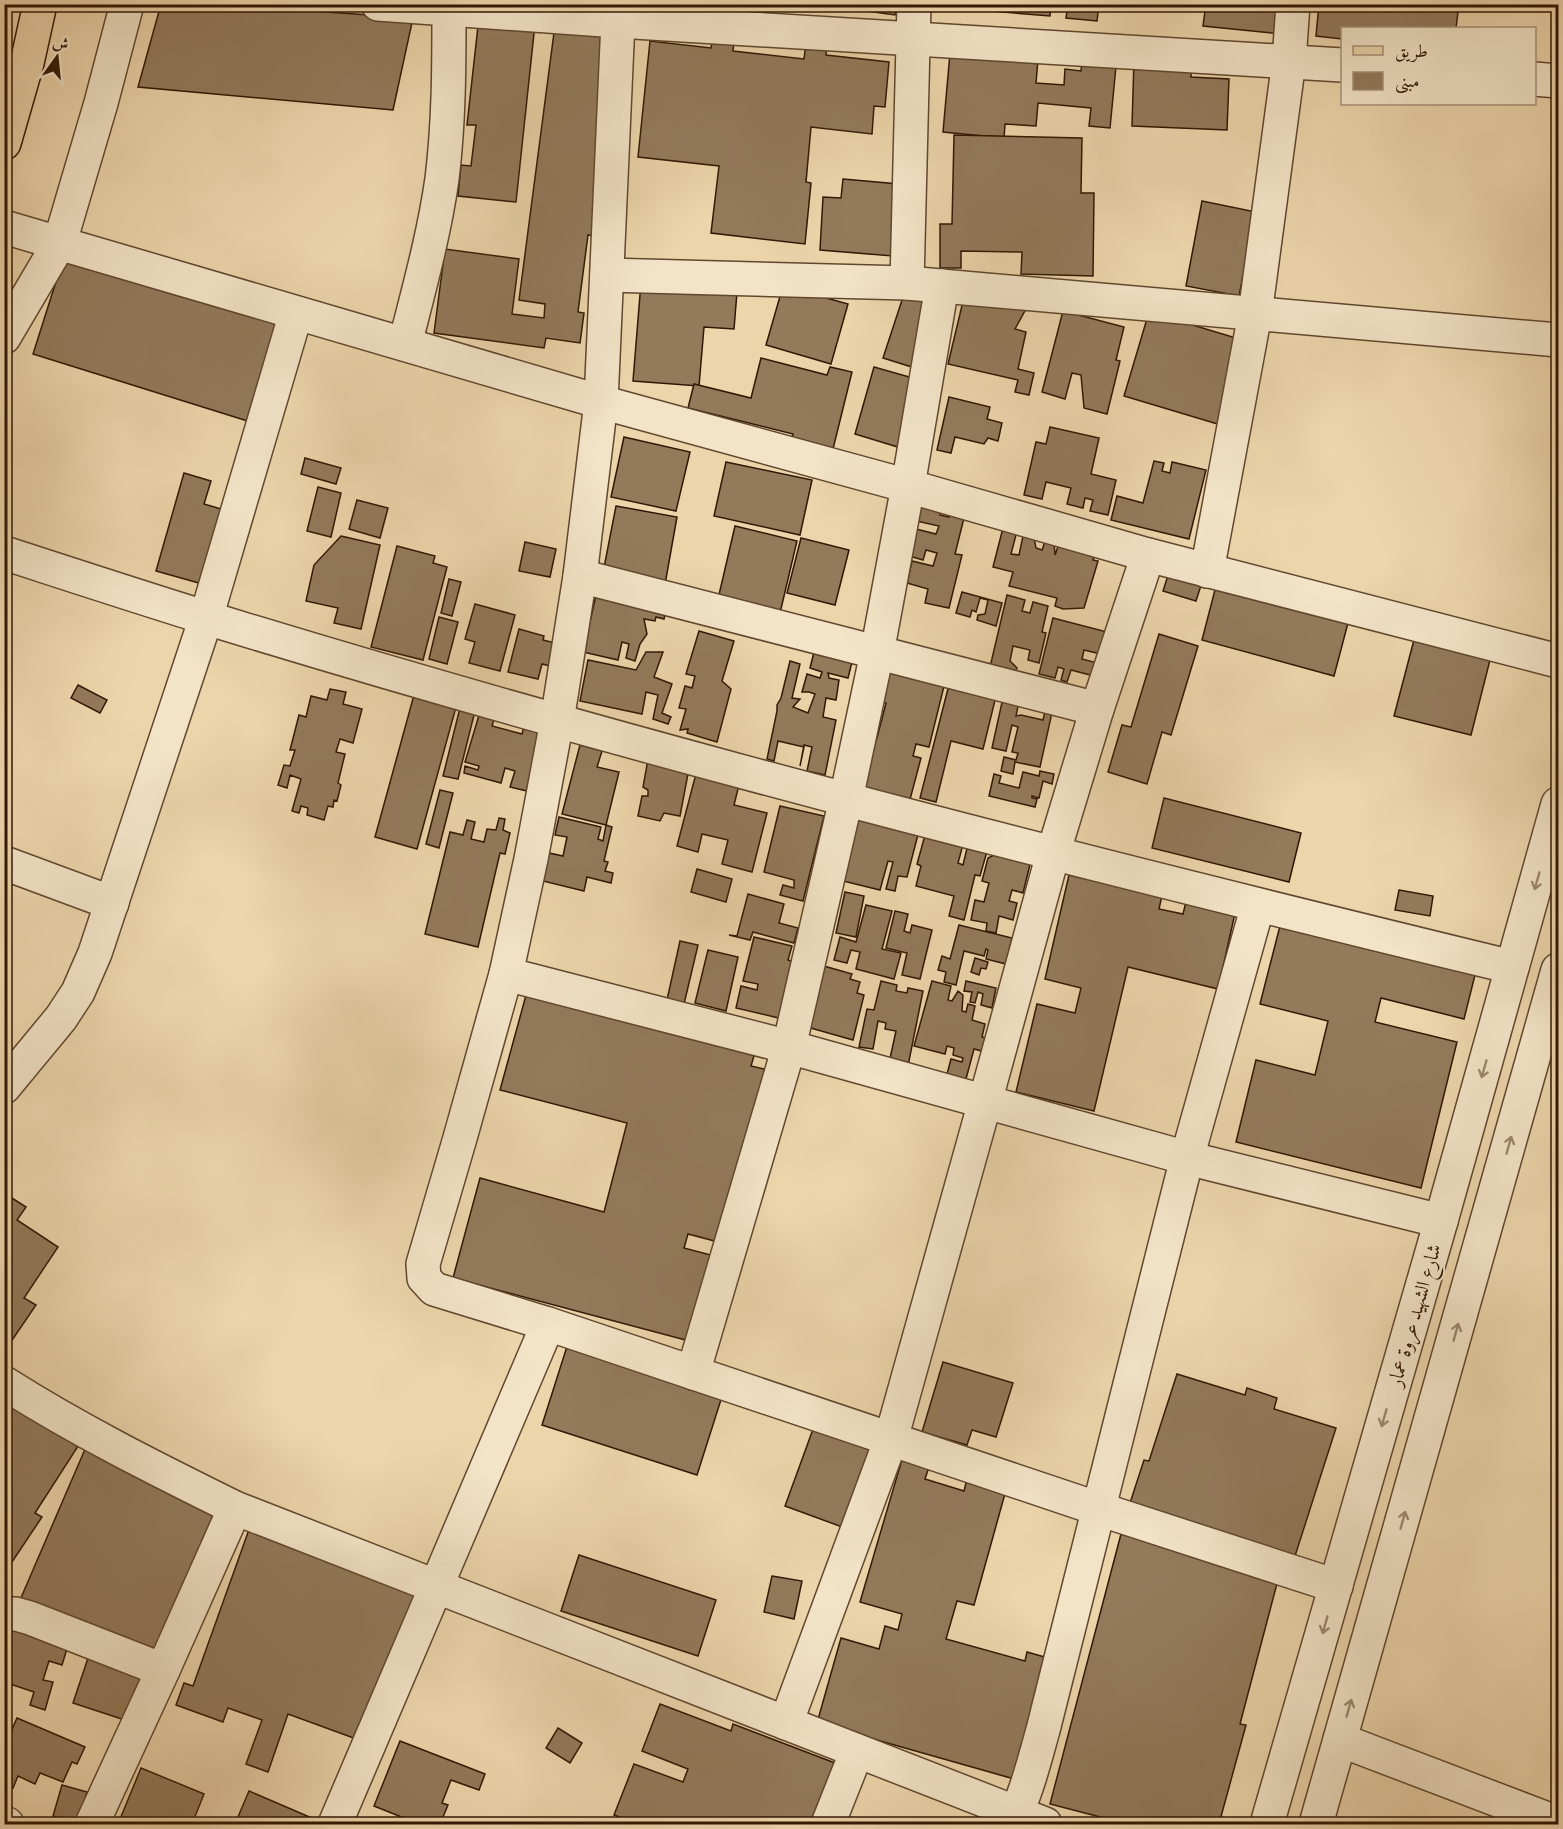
<svg xmlns="http://www.w3.org/2000/svg" width="1563" height="1829" font-family="'IM FELL Double Pica',Amiri,serif">
  <rect width="100%" height="100%" fill="#ecd5ab"/>
  <filter id="stains"><feTurbulence type="fractalNoise" baseFrequency=".00333" numOctaves="4"/><feColorMatrix values="0 0 0 0 .2 0 0 0 0 .09 0 0 0 0 .02 0 0 0 .5 -.17"/></filter>
  <radialGradient id="worn" r=".72"><stop offset=".6" stop-color="#630" stop-opacity="0"/><stop offset="1" stop-color="#630" stop-opacity=".3"/></radialGradient>
  <g fill="#927a5b" stroke="#311804" stroke-width="1.5">
    <polygon points="161,4 212,4 413,18 393,110 138,87"/>
    <polygon points="815,4 897,4 895,15"/>
    <polygon points="941,4 1051,4 1050,16 941,7"/>
    <polygon points="1068,4 1099,4 1097,21 1066,18"/>
    <polygon points="1206,4 1296,4 1293,35 1203,26"/>
    <polygon points="1319,4 1459,4 1456,28 1342,28 1342,39 1316,36"/>
    <polygon points="535,24 516,202 458,196 461,165 471,166 476,125 467,125 478,26"/>
    <polygon points="614,24 593,236 588,235 578,312 584,313 580,343 546,338 544,348 434,333 445,249 519,259 512,314 544,318 545,304 519,300 555,25"/>
    <polygon points="714,29 735,31 733,51 804,59 807,35 828,37 826,55 889,62 885,107 874,106 872,134 811,127 806,182 811,183 805,244 711,233 719,166 638,157 650,41 711,48"/>
    <polygon points="951,42 1038,59 1036,83 1064,85 1065,69 1081,71 1083,52 1117,56 1110,128 1089,126 1091,108 1038,103 1036,126 1005,124 1004,138 943,132"/>
    <polygon points="1134,60 1191,62 1191,77 1229,79 1227,130 1132,126"/>
    <polygon points="954,135 1082,138 1081,193 1094,193 1093,276 1021,274 1022,252 961,251 961,268 940,268 940,224 952,224"/>
    <polygon points="1558,171 1558,232 1552,231"/>
    <polygon points="843,179 899,184 893,256 820,250 823,197 841,198"/>
    <polygon points="1202,201 1256,212 1239,296 1186,286"/>
    <polygon points="67,247 288,317 254,423 33,354"/>
    <polygon points="642,270 737,292 734,329 704,327 699,386 633,381"/>
    <polygon points="783,286 848,304 831,364 766,345"/>
    <polygon points="965,293 1027,307 1015,329 1026,332 1018,369 1034,373 1029,395 1015,392 1018,380 948,364"/>
    <polygon points="904,294 945,308 915,368 883,358"/>
    <polygon points="1063,311 1124,327 1116,360 1120,361 1107,414 1084,408 1081,375 1072,373 1065,399 1042,392"/>
    <polygon points="1149,312 1246,341 1221,425 1124,396"/>
    <polygon points="761,358 827,375 830,367 852,372 831,457 790,447 793,434 688,408 694,384 751,398"/>
    <polygon points="874,367 920,380 901,448 855,434"/>
    <polygon points="949,397 990,407 987,419 1002,423 998,441 988,438 984,444 955,437 951,453 937,450"/>
    <polygon points="1050,427 1099,438 1091,474 1116,480 1108,515 1090,511 1093,500 1085,498 1083,508 1067,504 1071,488 1046,482 1042,499 1024,495 1036,442 1046,444"/>
    <polygon points="624,437 690,452 676,511 611,497"/>
    <polygon points="305,458 341,468 336,484 301,474"/>
    <polygon points="1154,461 1164,463 1162,471 1170,473 1172,462 1206,470 1189,539 1111,520 1117,496 1143,503"/>
    <polygon points="726,462 812,480 800,535 714,516"/>
    <polygon points="184,473 211,481 204,504 228,511 206,585 156,571"/>
    <polygon points="318,487 341,493 331,537 307,531"/>
    <polygon points="923,493 944,497 940,515 949,517 950,511 965,514 955,554 962,555 949,608 925,603 928,589 907,583 912,561 933,566 937,553 926,550 923,560 906,555 912,528 936,534 939,526 916,521"/>
    <polygon points="357,500 388,508 380,538 349,529"/>
    <polygon points="616,506 677,517 664,590 602,578"/>
    <polygon points="1004,524 1018,527 1011,554 1019,555 1023,536 1034,538 1036,548 1042,550 1047,536 1054,542 1055,555 1060,541 1097,546 1093,560 1098,561 1084,608 1063,609 1055,606 1057,598 1009,586 1013,572 993,567"/>
    <polygon points="735,526 797,541 780,613 718,599"/>
    <polygon points="341,536 380,545 361,629 334,623 338,608 306,601 314,565"/>
    <polygon points="801,538 849,550 835,605 787,593"/>
    <polygon points="525,542 556,549 550,577 519,571"/>
    <polygon points="397,546 435,556 433,563 447,567 423,660 371,647"/>
    <polygon points="1171,566 1204,576 1196,601 1163,591"/>
    <polygon points="449,579 461,582 452,616 441,613"/>
    <polygon points="1216,586 1348,623 1334,676 1202,640"/>
    <polygon points="597,591 667,607 664,619 656,617 655,621 644,619 647,634 640,644 635,661 626,658 629,644 622,642 618,660 583,652"/>
    <polygon points="962,592 1002,603 996,626 977,620 978,615 985,614 988,600 980,598 976,612 972,610 970,617 956,613"/>
    <polygon points="1007,595 1025,600 1022,611 1030,613 1033,602 1048,606 1042,632 1046,633 1039,663 1028,660 1030,650 1013,646 1010,661 1017,668 1015,673 990,667"/>
    <polygon points="475,604 515,615 500,671 469,663 475,642 465,639"/>
    <polygon points="439,617 458,622 447,664 429,659"/>
    <polygon points="1053,618 1107,632 1101,654 1084,650 1082,659 1097,663 1094,676 1071,670 1067,682 1061,680 1064,669 1058,667 1055,678 1039,674"/>
    <polygon points="519,629 544,636 543,640 555,643 554,667 542,664 538,679 508,672"/>
    <polygon points="699,631 734,641 722,681 731,689 717,742 687,733 688,729 680,730 686,709 679,708 685,686 692,688 695,676 686,674"/>
    <polygon points="1159,634 1198,646 1171,735 1162,732 1147,784 1108,772 1122,725 1131,727"/>
    <polygon points="1415,636 1491,656 1471,735 1394,716"/>
    <polygon points="815,648 853,658 848,678 828,673 829,678 839,680 836,700 826,698 823,717 836,720 825,775 807,771 812,747 804,745 800,766 804,747 778,741 774,761 767,759 777,711 777,705 781,698 790,661 800,664 792,698 800,699 793,707 808,713 815,694 809,692 802,692 807,674 820,678 822,672 810,668"/>
    <polygon points="646,652 663,652 654,677 672,684 662,713 671,717 668,724 653,719 658,695 646,692 642,714 580,701 588,660 636,670"/>
    <polygon points="882,666 945,682 929,747 916,744 913,756 921,758 908,807 855,793 869,737 877,738 886,703 873,700"/>
    <polygon points="951,677 998,688 983,749 951,741 936,802 920,798"/>
    <polygon points="417,684 459,696 417,849 375,837"/>
    <polygon points="78,685 107,700 100,713 71,698"/>
    <polygon points="330,689 346,692 343,704 362,709 353,743 340,739 336,752 345,754 338,783 341,785 337,801 334,800 333,807 328,806 324,820 307,815 308,808 301,806 299,813 292,811 301,779 290,775 287,788 278,785 284,765 290,766 295,750 290,750 299,715 306,717 311,696 327,700"/>
    <polygon points="1004,693 1020,696 1016,716 1021,715 1043,720 1046,707 1053,708 1040,767 1015,762 1013,774 1001,771 1004,757 1016,760 1018,753 1012,752 1018,727 1012,725 1006,751 992,748"/>
    <polygon points="462,700 477,703 458,779 443,776"/>
    <polygon points="480,712 495,716 492,726 522,734 525,723 544,728 527,791 510,787 515,771 505,768 501,783 464,773 465,766 478,770 479,766 465,762"/>
    <polygon points="580,745 602,751 597,767 619,772 606,825 562,814"/>
    <polygon points="649,754 690,763 680,816 664,813 660,821 638,816 642,796 648,796 648,790 643,787"/>
    <polygon points="697,770 740,781 734,805 767,813 752,872 722,864 728,840 702,834 698,852 677,846"/>
    <polygon points="1040,771 1054,774 1052,784 1043,781 1039,798 1032,796 1032,798 1037,799 1035,807 989,796 994,774 1001,776 999,783 1019,788 1023,772 1039,776"/>
    <polygon points="440,790 453,793 439,848 426,844"/>
    <polygon points="1164,798 1301,833 1289,882 1152,848"/>
    <polygon points="780,806 824,816 803,901 780,895 783,885 794,888 794,880 764,872"/>
    <polygon points="856,807 921,823 907,877 898,876 895,891 886,889 893,862 888,861 880,890 843,881"/>
    <polygon points="559,817 601,827 598,839 603,841 606,825 612,827 604,861 608,862 605,871 613,873 611,883 587,877 584,891 543,881 549,853 563,856 567,837 555,835"/>
    <polygon points="499,818 505,819 503,830 510,833 505,854 500,853 478,947 425,934 450,832 463,835 467,820 475,822 471,839 484,842 487,829 496,830"/>
    <polygon points="927,828 965,837 958,863 963,865 970,836 990,841 980,876 975,875 964,920 949,916 954,896 916,886 921,866 917,864"/>
    <polygon points="1010,847 1033,852 1023,893 1012,890 1009,901 1017,903 1013,920 999,916 996,933 986,931 987,923 971,920 975,900 984,902 989,883 982,881 988,858"/>
    <polygon points="697,869 732,879 726,902 691,892"/>
    <polygon points="1111,873 1166,877 1159,909 1183,914 1187,898 1236,909 1218,989 1128,967 1094,1111 1016,1092 1037,1004 1075,1013 1081,988 1045,979 1069,875 1108,884"/>
    <polygon points="1399,890 1433,896 1430,916 1395,910"/>
    <polygon points="845,892 864,896 856,937 836,933"/>
    <polygon points="748,894 784,904 779,923 798,928 794,943 753,932 750,940 729,935 737,936"/>
    <polygon points="866,905 892,911 882,949 901,953 894,979 856,969 860,952 851,950 847,963 834,960 840,937 856,942"/>
    <polygon points="895,911 908,914 904,931 910,933 912,925 932,930 920,979 902,975 907,953 886,948"/>
    <polygon points="1282,918 1477,967 1464,1019 1381,998 1375,1022 1457,1042 1421,1188 1236,1142 1256,1060 1315,1075 1328,1021 1260,1004"/>
    <polygon points="959,925 1012,938 1006,964 986,959 988,950 986,949 984,956 964,951 956,985 944,982 946,972 938,970 942,956 950,959"/>
    <polygon points="754,937 792,946 788,960 797,963 783,1019 736,1008 741,986 757,990 758,984 743,981"/>
    <polygon points="680,941 698,945 684,1004 667,1000"/>
    <polygon points="708,950 738,957 726,1011 695,1003"/>
    <polygon points="975,958 988,962 986,969 981,968 979,975 971,972"/>
    <polygon points="824,966 852,974 850,979 860,982 857,993 864,995 853,1040 807,1027"/>
    <polygon points="881,981 897,985 896,991 907,993 908,988 923,991 908,1066 889,1063 896,1031 885,1029 886,1023 878,1021 873,1049 859,1047 867,1009 874,1010"/>
    <polygon points="932,981 951,986 948,1000 952,1001 958,991 963,995 962,1011 966,1012 968,1004 975,1006 972,1020 985,1024 982,1037 989,1039 985,1052 974,1049 966,1079 947,1074 951,1059 962,1062 963,1058 953,1055 954,1048 947,1046 945,1054 914,1046"/>
    <polygon points="966,981 996,988 992,1008 981,1005 983,994 978,992 975,1003 970,1002 972,992 964,991"/>
    <polygon points="528,988 756,1049 751,1066 772,1071 726,1244 688,1234 684,1248 722,1258 708,1346 453,1278 480,1178 604,1212 627,1123 500,1090"/>
    <polygon points="4,1193 26,1207 17,1220 58,1247 24,1298 36,1305 4,1352"/>
    <polygon points="571,1334 726,1384 697,1475 542,1425"/>
    <polygon points="943,1362 1013,1383 996,1437 972,1430 967,1445 922,1432"/>
    <polygon points="1177,1374 1245,1395 1247,1388 1277,1398 1274,1409 1336,1428 1295,1556 1130,1503 1144,1460 1149,1461"/>
    <polygon points="4,1389 82,1440 35,1513 42,1517 4,1574"/>
    <polygon points="820,1410 895,1437 845,1528 785,1506"/>
    <polygon points="86,1447 236,1511 173,1658 109,1631 107,1637 20,1600"/>
    <polygon points="903,1456 930,1464 925,1479 964,1491 967,1479 1006,1490 974,1605 957,1601 946,1639 1025,1661 1027,1652 1055,1660 1021,1781 817,1723 841,1638 879,1649 885,1626 898,1630 902,1614 860,1602"/>
    <polygon points="251,1524 426,1587 370,1744 288,1714 268,1772 246,1764 262,1720 228,1708 223,1722 176,1705 184,1683 193,1686"/>
    <polygon points="1121,1534 1279,1576 1240,1724 1246,1725 1219,1824 1122,1824 1123,1823 1050,1804"/>
    <polygon points="579,1555 716,1600 698,1656 561,1611"/>
    <polygon points="772,1576 802,1581 794,1619 764,1612"/>
    <polygon points="4,1622 69,1642 62,1665 49,1661 43,1680 53,1682 45,1710 30,1705 34,1692 4,1682"/>
    <polygon points="91,1649 158,1671 140,1725 73,1703"/>
    <polygon points="660,1704 731,1731 733,1724 835,1763 812,1824 700,1824 686,1819 684,1824 640,1824 614,1815 634,1764 683,1782 688,1769 642,1751"/>
    <polygon points="17,1718 85,1747 77,1764 72,1762 63,1782 40,1773 35,1784 18,1776 13,1788 4,1784 4,1748"/>
    <polygon points="558,1728 582,1743 570,1763 546,1748"/>
    <polygon points="400,1741 485,1774 479,1790 451,1780 442,1803 448,1805 440,1824 419,1824 374,1806"/>
    <polygon points="141,1768 204,1794 192,1824 118,1824"/>
    <polygon points="62,1785 87,1792 78,1824 53,1816"/>
    <polygon points="249,1791 314,1819 312,1824 235,1824"/>
  </g>
  <g fill="none" stroke-linecap="round" stroke-linejoin="round">
    <g stroke="#60472e" stroke-width="36">
      <g id="minor">
        <polyline points="378,4 618,21 1342,65"/>
        <polyline points="618,21 601,402 580,576 557,721 531,859 506,974 460,1138 423,1264 424,1278 434,1289 548,1324 1099,1509 1336,1586"/>
        <polyline points="1534,79 1558,81"/>
        <polyline points="4,227 601,402 908,486 1148,555 1558,661"/>
        <polyline points="607,275 907,283 1558,340"/>
        <polyline points="907,283 914,4"/>
        <polyline points="4,337 60,242 101,103 127,4"/>
        <path d="M405,344c14,-55 29,-109 37,-165 7,-57 7,-113 7,-170"/>
        <path d="M4,553c68,22 135,44 203,65 430,132 868,243 1305,349"/>
        <polyline points="1207,571 1255,314 1289,61 1293,4"/>
        <polyline points="580,576 1097,709"/>
        <polyline points="4,863 112,903"/>
        <polyline points="506,974 789,1047 1187,1158 1441,1221"/>
        <polyline points="4,1087 61,1018 78,992 95,953 206,618 296,313"/>
        <polyline points="693,1373 789,1047 846,799 877,653 908,486 942,286"/>
        <path d="M4,1383c74,47 152,86 231,125l810,316"/>
        <polyline points="4,1614 16,1614 30,1618 163,1670"/>
        <polyline points="786,1723 891,1439 985,1102 1053,854 1097,709 1148,555"/>
        <polyline points="1340,1740 1558,1823"/>
        <polyline points="4,1823 7,1824"/>
        <polyline points="92,1824 163,1670 235,1508"/>
        <polyline points="335,1824 548,1324"/>
        <polyline points="828,1824 857,1751"/>
        <path d="M1011,1824c15,-29 23,-62 32,-94l144,-572 71,-253"/>
        <polyline points="1267,1824 1441,1221 1558,804"/>
        <polyline points="1316,1824 1558,970"/>
      </g>
    </g>
    <g stroke="#311804" stroke-width="36">
      <polyline id="major" points="4,143 27,63 40,4"/>
    </g>
    <use href="#minor" stroke="#f3e4c8" stroke-width="33"/>
    <use href="#major" stroke="#ecd5ab" stroke-width="33"/>
  </g>
  <defs><path id="oneway-shaft" d="M-6 0H5M1.5-3L5.5 0L1.5 3" fill="none" stroke-width="1.6" stroke-linecap="round" stroke-linejoin="round" transform="scale(1.5)"/></defs>
  <g stroke="#9c8870">
    <use href="#oneway-shaft" transform="translate(1537 881) rotate(106)"/>
    <use href="#oneway-shaft" transform="translate(1484 1069) rotate(106)"/>
    <use href="#oneway-shaft" transform="translate(1509 1145) rotate(-74)"/>
    <use href="#oneway-shaft" transform="translate(1456 1332) rotate(-74)"/>
    <use href="#oneway-shaft" transform="translate(1384 1418) rotate(106)"/>
    <use href="#oneway-shaft" transform="translate(1403 1520) rotate(-74)"/>
    <use href="#oneway-shaft" transform="translate(1325 1625) rotate(106)"/>
    <use href="#oneway-shaft" transform="translate(1349 1708) rotate(-74)"/>
  </g>
  <g text-anchor="middle" stroke-width="4.5" stroke-linejoin="round" paint-order="stroke">
    <g font-size="20" fill="#311804" stroke="#f3e4c8">
      <text transform="translate(1414 1315) rotate(-74)" y="7">شارع الشهيد عروة عمار</text>
    </g>
  </g>
  <rect width="1563" height="1829" fill="none" stroke="#ecd5ab" stroke-width="24"/>
  <rect x="6" y="6" width="1551" height="1817" fill="none" stroke="#311804" stroke-width="3"/>
  <rect x="12" y="12" width="1539" height="1805" fill="none" stroke="#311804" stroke-width="1.5"/>
  <rect x="1341" y="27" width="195" height="78" fill="#f3e4c8" stroke="#a5927a" stroke-width="1.5"/>
  <rect x="1353" y="46" width="30" height="9" fill="#ecd5ab" stroke="#a5927a" stroke-width="1.5"/>
  <text x="1395" y="57" font-size="18" fill="#311804">طريق</text>
  <rect x="1353" y="72" width="30" height="18" fill="#927a5b" stroke="#a5927a" stroke-width="1.5"/>
  <text x="1395" y="87" font-size="18" fill="#311804">مبنى</text>
  <g transform="translate(57 57) rotate(15)" stroke="#f3e4c8" stroke-width="4.5" paint-order="stroke">
  <path d="M0-4.5L10 22L0 15L-10 22Z" fill="#311804"/>
  <text y="-9" font-size="16" font-weight="bold" text-anchor="middle" fill="#311804">ش</text>
  </g>
  <rect width="100%" height="100%" filter="url(#stains)"/>
  <rect width="100%" height="100%" fill="url(#worn)"/>
</svg>
